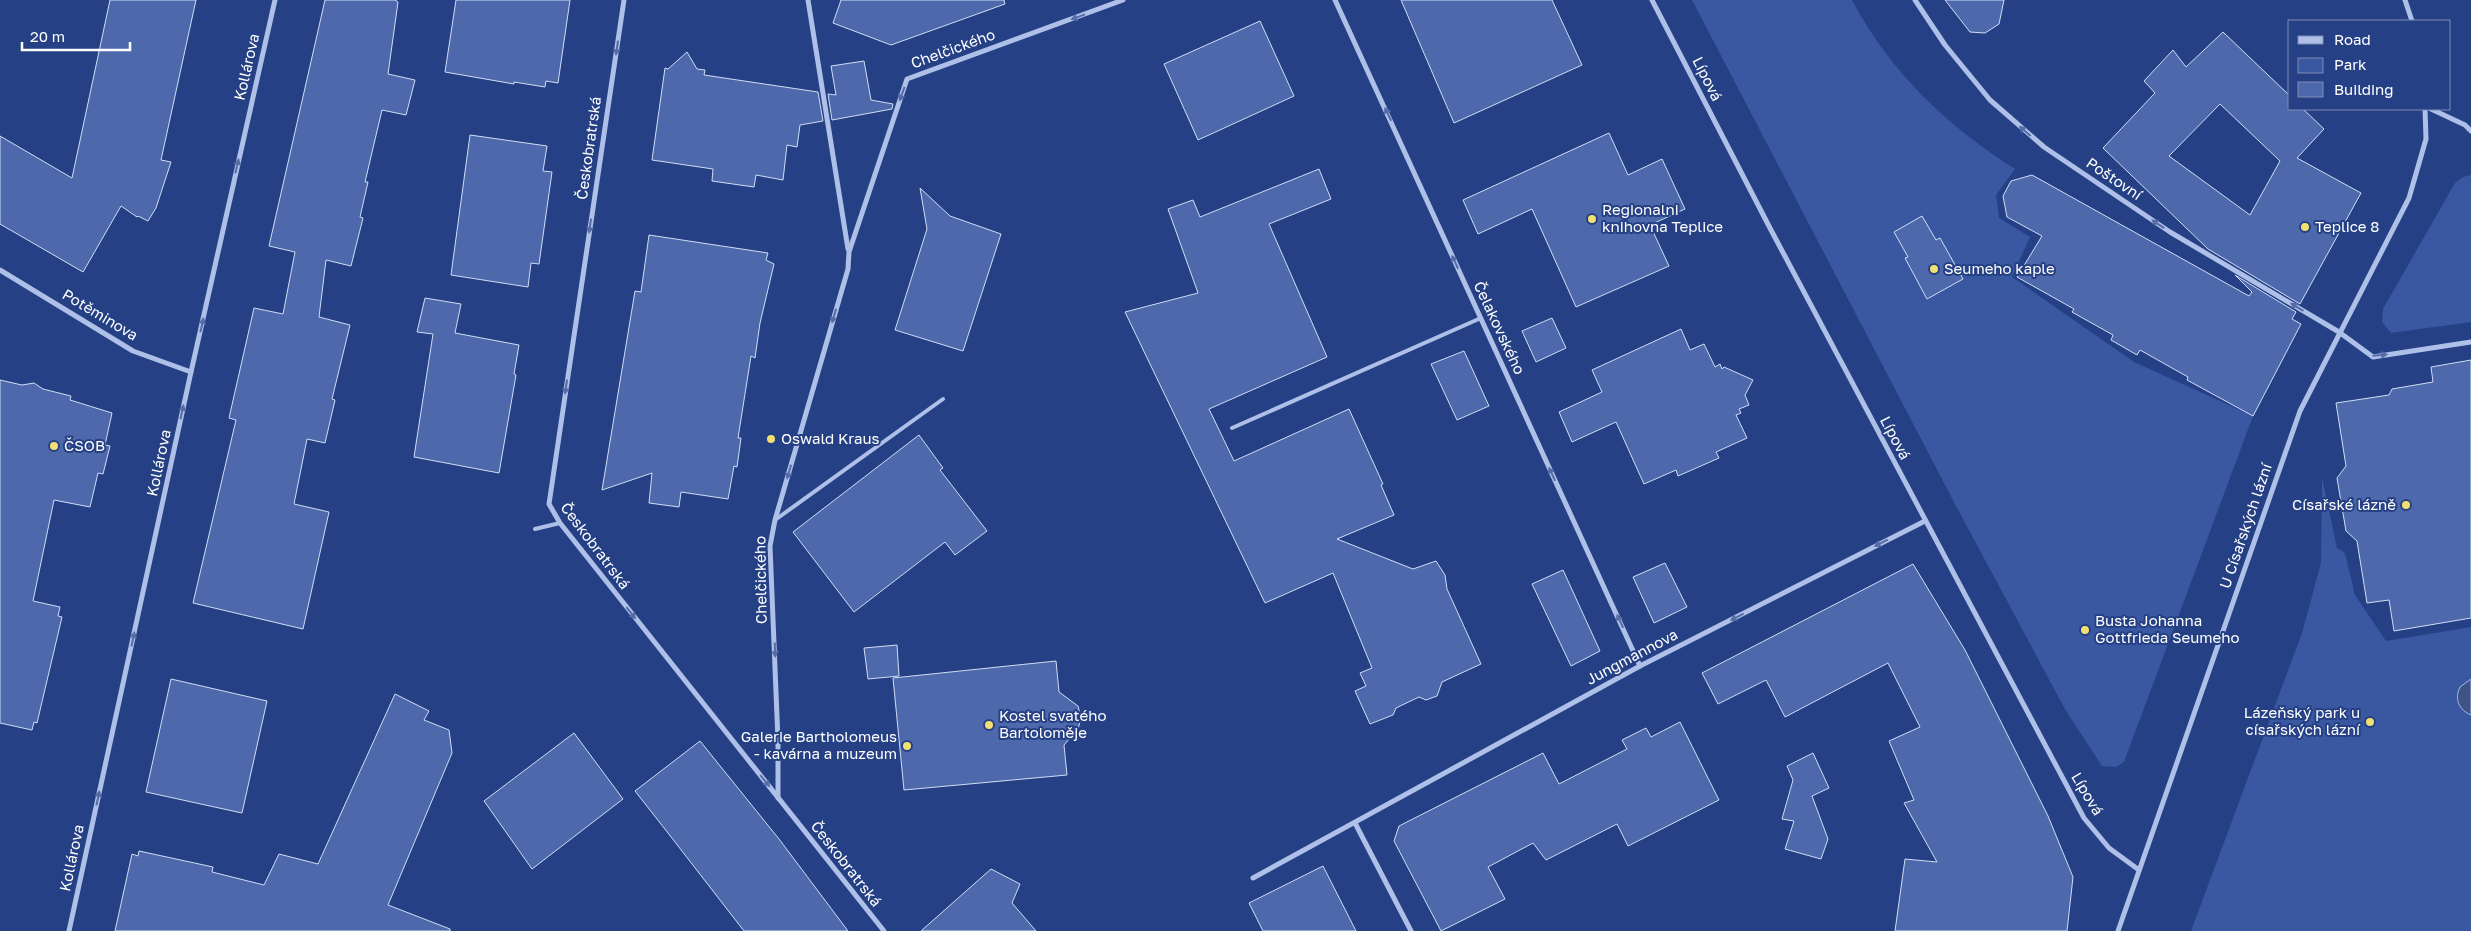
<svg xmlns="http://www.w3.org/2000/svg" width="2471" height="931" font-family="'Golos Text',sans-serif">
  <rect width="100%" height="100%" fill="#254084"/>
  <g fill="#3958a1">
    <path d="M1692,0h160c39,73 94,125 163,169l-19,26 3,23 31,19 -18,40 122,85 119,54 -129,346 -8,5 -14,-1 -36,-55 -110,-205z"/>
    <polygon points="2471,175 2471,322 2391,333 2382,322 2383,309 2455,183 2463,177"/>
    <polygon points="2322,477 2337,548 2345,553 2355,595 2386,641 2471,627 2471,931 2191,931 2302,633 2321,563"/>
  </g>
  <path fill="#3f5385" stroke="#a2b8e9" d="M2471,679v36c-12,-5 -17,-16 -11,-28z"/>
  <g fill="#4d69ac" stroke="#d1ddf6" fill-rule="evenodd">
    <polygon points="110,0 196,0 161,160 171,162 156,208 148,221 138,216 137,217 121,206 83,272 0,224 0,136 72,178"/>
    <polygon points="325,0 395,0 398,2 388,74 415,80 406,115 382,110 365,182 368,182 360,217 363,218 351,266 326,260 319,317 350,325 332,399 335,400 325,443 307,439 294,504 329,512 303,629 193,603 236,420 229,418 254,308 283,314 295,252 269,246"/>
    <polygon points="456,0 570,0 558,83 546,81 545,87 514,82 514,84 445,72"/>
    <polygon points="841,0 1004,0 1005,4 891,45 833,23"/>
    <polygon points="1401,0 1552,0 1582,65 1454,123"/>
    <polygon points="1945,0 2004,0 1999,24 1985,33 1970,32"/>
    <polygon points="1260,21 1294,96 1198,140 1164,64"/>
    <path d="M2223,32l67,64v13h13l21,20 -27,29 64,35 -61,111 -92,-55 -105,-101 52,-55 -11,-12 29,-31 13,17zM2220,104l60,57 -30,54 -81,-59z"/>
    <polygon points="687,52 697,69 705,70 704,75 818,92 823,121 800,125 797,147 787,145 783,180 756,175 754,187 712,181 713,169 652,160 665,68 668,69"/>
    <polygon points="864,61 871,100 893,104 892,109 832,120 828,94 836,95 831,66"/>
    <polygon points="1609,133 1628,175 1662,159 1685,209 1650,225 1669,266 1576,307 1532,209 1478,234 1463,200"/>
    <polygon points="470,135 547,146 543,171 552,172 539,264 531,263 528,287 451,275"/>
    <polygon points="1319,169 1331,199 1269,224 1327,357 1209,409 1234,461 1349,409 1383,484 1381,485 1394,515 1337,539 1413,569 1436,561 1445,575 1447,589 1481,664 1442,682 1437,696 1426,700 1419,697 1396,708 1393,715 1370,724 1355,691 1366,686 1360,673 1372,668 1333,573 1265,603 1125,312 1198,293 1168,209 1193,200 1200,217"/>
    <polygon points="2032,175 2249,296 2252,292 2235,275 2296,312 2292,319 2301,324 2253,416 2187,380 2188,377 2140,350 2137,355 2111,340 2113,335 2072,312 2074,309 2017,277 2042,236 2007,217 2003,196 2011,181"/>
    <polygon points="920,188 950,216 1001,234 963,351 895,330 927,229"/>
    <polygon points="1922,216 1936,240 1940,238 1963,279 1927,299 1905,258 1908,257 1894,232"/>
    <polygon points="649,235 768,253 766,260 774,264 760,323 755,358 751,356 738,438 741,438 737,467 734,466 728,499 681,492 679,507 649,503 652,473 602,490 635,291 641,292"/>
    <polygon points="425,298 461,304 455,333 519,345 514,374 516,375 499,473 414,457 433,334 417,332"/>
    <polygon points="1552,318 1566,348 1536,362 1522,331"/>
    <polygon points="1681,329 1690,350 1704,344 1715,367 1720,364 1722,369 1724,367 1753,380 1745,395 1749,405 1739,409 1741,413 1736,415 1747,438 1716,452 1719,458 1678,476 1676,470 1644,484 1616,422 1572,442 1559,412 1602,392 1592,370"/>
    <polygon points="1464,351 1489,406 1457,420 1431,364"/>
    <polygon points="2471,360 2471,618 2394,631 2389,600 2367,603 2357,541 2346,531 2337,478 2346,466 2336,403 2389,395 2392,389 2433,382 2431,367"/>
    <polygon points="0,380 22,385 34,383 43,389 71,396 70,400 112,413 105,445 110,446 103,474 98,473 90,507 54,500 33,601 60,607 58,616 62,617 37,723 34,722 32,730 0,723"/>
    <polygon points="919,435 943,468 940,470 987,531 955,555 945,542 854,612 793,532"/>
    <polygon points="1665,563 1687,607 1654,623 1633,577"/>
    <polygon points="1913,564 1965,650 2048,816 2073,877 2067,931 1895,931 1905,859 1937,862 1904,803 1914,800 1889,741 1920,727 1888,663 1785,717 1766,680 1718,704 1702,673"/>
    <polygon points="1563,570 1600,651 1571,666 1532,584"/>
    <polygon points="897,645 899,676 868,679 864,648"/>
    <polygon points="1056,661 1059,692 1078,706 1081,718 1078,729 1064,745 1067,775 904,790 893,678"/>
    <polygon points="171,679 267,701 242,813 146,792"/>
    <polygon points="395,694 429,711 424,720 449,730 452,753 388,905 450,929 450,931 115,931 132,854 138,856 139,851 213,867 212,872 264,885 279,854 318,864"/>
    <polygon points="1680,722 1719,800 1628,846 1617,824 1546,860 1533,843 1488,867 1505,899 1441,931 1394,841 1399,826 1543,753 1559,784 1627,749 1622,740 1646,728 1651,737"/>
    <polygon points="574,733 623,799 532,869 484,801"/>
    <polygon points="700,741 779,839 848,931 744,931 668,833 635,791"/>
    <polygon points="1813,753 1829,788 1812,796 1828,839 1821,859 1785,849 1794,821 1782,819 1793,780 1787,766"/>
    <polygon points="1323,866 1356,931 1263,931 1249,903"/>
    <polygon points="991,869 1020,884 1012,903 1036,931 921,931"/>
  </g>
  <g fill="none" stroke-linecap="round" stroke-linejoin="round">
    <g stroke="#aebfe8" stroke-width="4">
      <polyline points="1232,428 1481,318"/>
      <polyline points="775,520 943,399"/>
      <polyline points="535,529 560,523"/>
    </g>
    <g stroke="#aebfe8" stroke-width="5">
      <polyline points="624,0 549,504 560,523 884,931"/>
      <polyline points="808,0 848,249"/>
      <polyline points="1335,0 1640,666"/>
      <polyline points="1652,0 1771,230 2084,818 2109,848 2139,870"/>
      <polyline points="1915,0 1945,45 1990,100 2044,147 2170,232 2339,332 2373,357 2471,342"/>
      <polyline points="2405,0 2412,21"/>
      <polyline points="2431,109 2465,125 2471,131"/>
      <polyline points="0,270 133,351 191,372"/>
      <polyline points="778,798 778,741 770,546 775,520 848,269 849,252 907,79 1123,0"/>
      <polyline points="1355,823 1411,931"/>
      <polyline points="1253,878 1640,666 1925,521"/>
      <polyline points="69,931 191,372 275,0"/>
      <polyline points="2118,931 2300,411 2409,198 2426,139 2425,109"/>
    </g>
  </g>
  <defs><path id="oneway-solid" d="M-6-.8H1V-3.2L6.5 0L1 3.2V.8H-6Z" transform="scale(1.25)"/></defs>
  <g fill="#556ca7">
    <use href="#oneway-solid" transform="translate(1078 17) rotate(160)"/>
    <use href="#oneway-solid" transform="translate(617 48) rotate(98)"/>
    <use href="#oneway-solid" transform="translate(902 94) rotate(110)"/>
    <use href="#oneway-solid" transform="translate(1388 114) rotate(-115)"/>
    <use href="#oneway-solid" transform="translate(2025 131) rotate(-139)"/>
    <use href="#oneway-solid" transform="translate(237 166) rotate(-77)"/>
    <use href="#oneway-solid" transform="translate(2158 224) rotate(-146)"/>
    <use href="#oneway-solid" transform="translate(590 226) rotate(98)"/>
    <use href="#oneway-solid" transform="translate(1455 262) rotate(-115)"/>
    <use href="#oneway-solid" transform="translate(2297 307) rotate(-149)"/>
    <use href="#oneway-solid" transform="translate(834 316) rotate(106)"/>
    <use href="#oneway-solid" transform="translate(202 325) rotate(-77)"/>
    <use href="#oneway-solid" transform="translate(2380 355) rotate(-5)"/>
    <use href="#oneway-solid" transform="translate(566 387) rotate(98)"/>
    <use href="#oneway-solid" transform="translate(182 412) rotate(-78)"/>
    <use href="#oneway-solid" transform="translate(789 472) rotate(106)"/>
    <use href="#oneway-solid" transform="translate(1552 474) rotate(-115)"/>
    <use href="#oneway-solid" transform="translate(1881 543) rotate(153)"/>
    <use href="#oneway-solid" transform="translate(631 613) rotate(52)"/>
    <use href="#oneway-solid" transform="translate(1737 617) rotate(153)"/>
    <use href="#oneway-solid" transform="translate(1620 621) rotate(-115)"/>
    <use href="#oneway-solid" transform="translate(133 639) rotate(-78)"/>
    <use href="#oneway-solid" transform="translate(775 650) rotate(88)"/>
    <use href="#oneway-solid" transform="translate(765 781) rotate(51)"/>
    <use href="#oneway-solid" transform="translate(98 798) rotate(-78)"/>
  </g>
  <g fill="#f2e072" stroke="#254084" stroke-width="2">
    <circle cx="1592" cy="219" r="5"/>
    <circle cx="2305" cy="227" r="5"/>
    <circle cx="1934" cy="269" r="5"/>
    <circle cx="771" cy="439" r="5"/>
    <circle cx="54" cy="446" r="5"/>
    <circle cx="2406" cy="505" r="5"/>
    <circle cx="2085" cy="630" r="5"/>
    <circle cx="2370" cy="722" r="5"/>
    <circle cx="989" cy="725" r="5"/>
    <circle cx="907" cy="746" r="5"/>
  </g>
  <g text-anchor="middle" stroke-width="4" stroke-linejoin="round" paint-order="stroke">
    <g font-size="15" fill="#fff" stroke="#254084">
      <text transform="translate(953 49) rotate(-20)" y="5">Chelčického</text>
      <text transform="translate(247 67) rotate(-77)" y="5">Kollárova</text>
      <text transform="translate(1707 79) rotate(63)" y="5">Lípová</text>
      <text transform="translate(589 148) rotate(-82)" y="5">Českobratrská</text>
      <text transform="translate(2114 179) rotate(34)" y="5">Poštovní</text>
      <text transform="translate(100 315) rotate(31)" y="5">Potěminova</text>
      <text transform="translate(1499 328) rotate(65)" y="5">Čelakovského</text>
      <text transform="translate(1895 438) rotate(62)" y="5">Lípová</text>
      <text transform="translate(159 463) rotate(-78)" y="5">Kollárova</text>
      <text transform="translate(2246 526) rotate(-71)" y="5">U Císařských lázní</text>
      <text transform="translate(595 546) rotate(53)" y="5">Českobratrská</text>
      <text transform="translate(761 580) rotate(-91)" y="5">Chelčického</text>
      <text transform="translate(1632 657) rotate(-28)" y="5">Jungmannova</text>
      <text transform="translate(2087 794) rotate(59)" y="5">Lípová</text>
      <text transform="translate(72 858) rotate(-78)" y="5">Kollárova</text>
      <text transform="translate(846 864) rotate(52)" y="5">Českobratrská</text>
    </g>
    <g font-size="15" fill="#fff" stroke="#254084" text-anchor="start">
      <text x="1602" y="215">Regionalni<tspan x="1602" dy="17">knihovna Teplice</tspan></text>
      <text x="2315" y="232">Teplice 8</text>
      <text x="1944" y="274">Seumeho kaple</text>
      <text x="781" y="444">Oswald Kraus</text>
      <text x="64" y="451">ČSOB</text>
      <text x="2396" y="510" text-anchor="end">Císařské lázně</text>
      <text x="2095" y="626">Busta Johanna<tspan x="2095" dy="17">Gottfrieda Seumeho</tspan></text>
      <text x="2360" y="718" text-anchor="end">Lázeňský park u<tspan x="2360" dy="17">císařských lázní</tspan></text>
      <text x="999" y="721">Kostel svatého<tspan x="999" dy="17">Bartoloměje</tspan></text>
      <text x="897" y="742" text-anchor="end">Galerie Bartholomeus<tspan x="897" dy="17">- kavárna a muzeum</tspan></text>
    </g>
  </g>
  <rect x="2288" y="20" width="162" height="90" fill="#254084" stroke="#7c8cb5"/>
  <rect x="2298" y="36" width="25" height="8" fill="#aebfe8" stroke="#7c8cb5"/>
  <text x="2334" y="45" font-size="15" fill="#ffffff">Road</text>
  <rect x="2298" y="58" width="25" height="15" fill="#3958a1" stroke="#7c8cb5"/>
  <text x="2334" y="70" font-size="15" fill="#ffffff">Park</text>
  <rect x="2298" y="82" width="25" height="15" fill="#4d69ac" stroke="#7c8cb5"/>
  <text x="2334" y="95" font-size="15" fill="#ffffff">Building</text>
  <path d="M22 42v8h108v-8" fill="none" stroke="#ffffff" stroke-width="2.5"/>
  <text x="30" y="42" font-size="15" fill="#ffffff" stroke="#254084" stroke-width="4" paint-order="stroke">20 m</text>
</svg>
